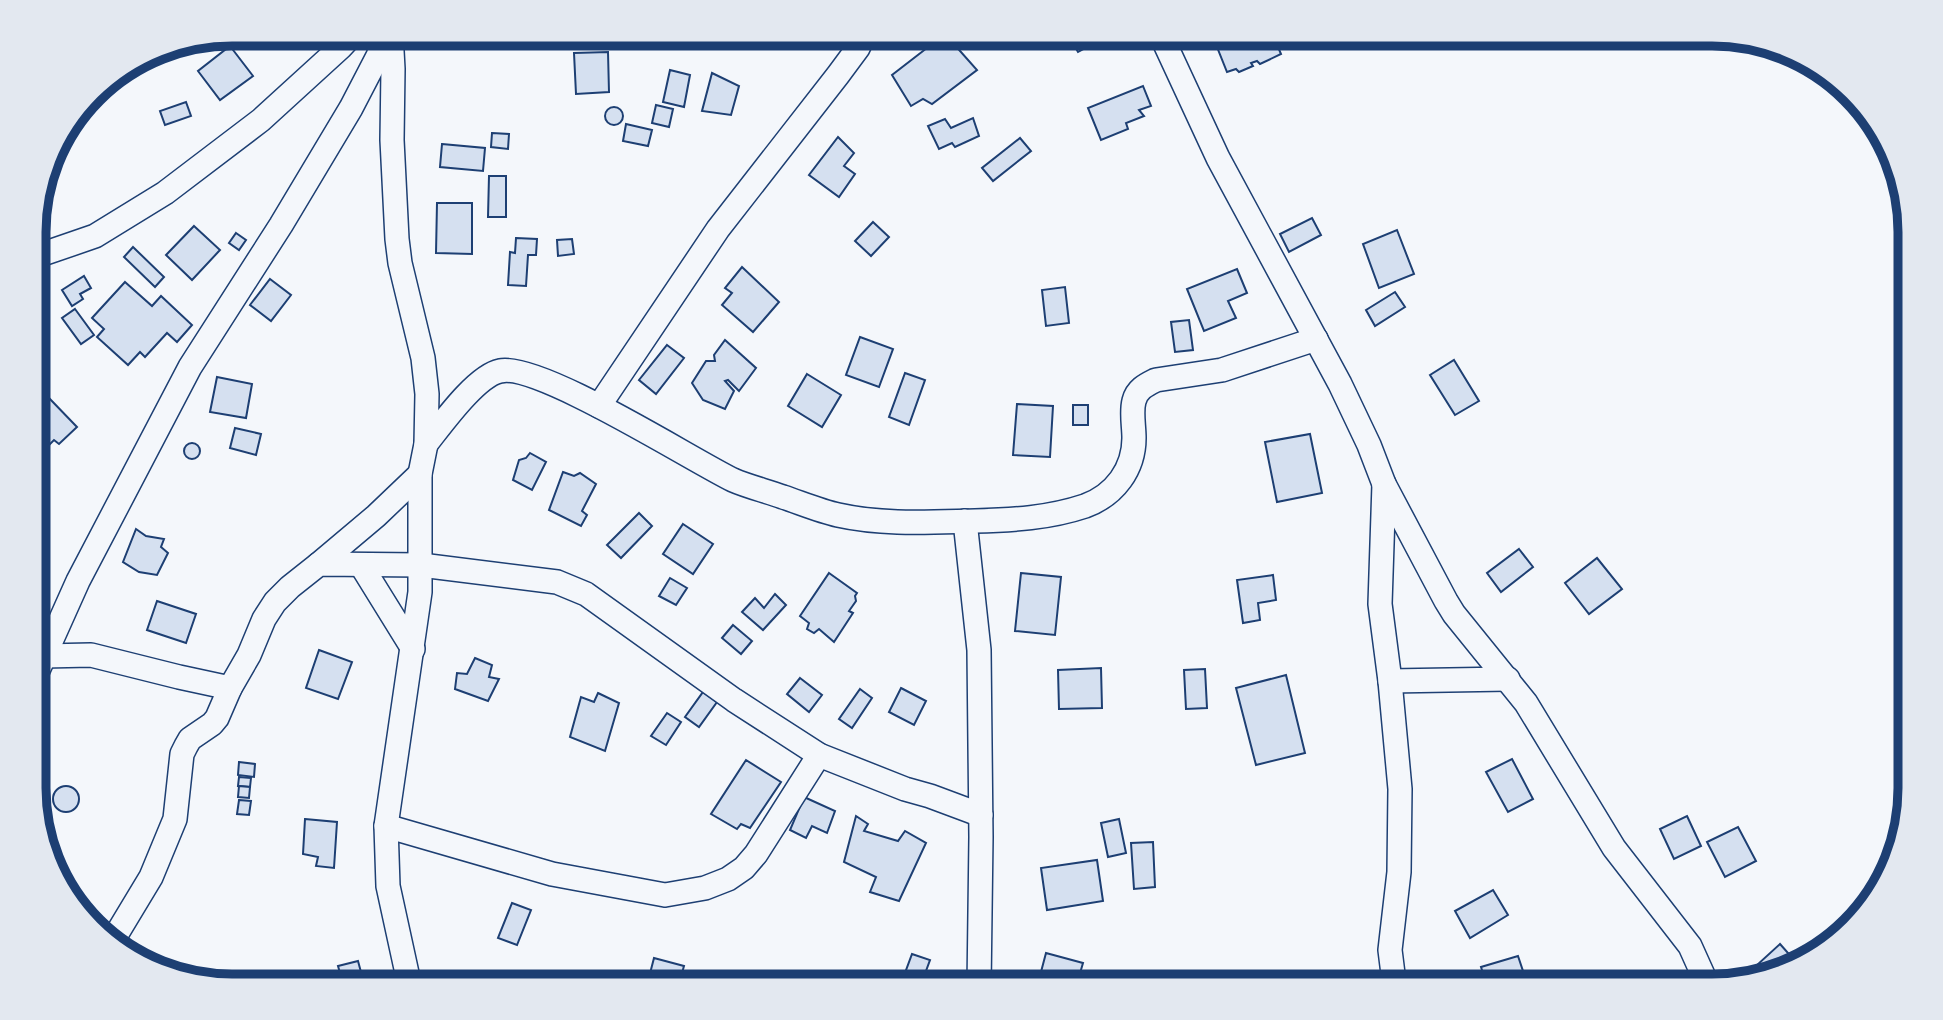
<svg xmlns="http://www.w3.org/2000/svg" width="1943" height="1020" font-family="Ubuntu,sans-serif">
  <rect width="100%" height="100%" fill="#f4f7fb"/>
  <g fill="#d5e0f0" stroke="#1d3f73" stroke-width="2">
    <polygon points="1067,33 1101,33 1104,38 1078,52"/>
    <polygon points="1221,33 1272,33 1281,54 1260,64 1257,61 1251,63 1253,66 1239,72 1236,69 1227,72 1213,37"/>
    <polygon points="945,34 977,70 932,104 923,99 911,106 892,75"/>
    <polygon points="230,46 253,76 220,100 198,71"/>
    <polygon points="608,52 609,92 576,94 574,53"/>
    <polygon points="670,70 690,75 684,107 663,102"/>
    <polygon points="712,73 739,86 731,115 702,111"/>
    <polygon points="1143,86 1151,106 1139,110 1144,116 1126,123 1128,129 1101,140 1088,108"/>
    <polygon points="186,102 191,116 165,125 160,111"/>
    <polygon points="656,105 673,109 669,127 652,123"/>
    <circle cx="614" cy="116" r="9"/>
    <polygon points="973,118 979,136 955,147 952,143 939,149 928,126 945,119 951,128"/>
    <polygon points="626,124 652,130 648,146 623,141"/>
    <polygon points="492,133 509,134 508,149 491,147"/>
    <polygon points="838,137 854,153 844,166 855,174 839,197 809,175"/>
    <polygon points="1020,138 1031,151 993,181 982,168"/>
    <polygon points="442,144 485,148 483,171 440,167"/>
    <polygon points="489,176 506,176 506,217 488,217"/>
    <polygon points="437,203 472,203 472,254 436,253"/>
    <polygon points="1312,218 1321,235 1289,252 1280,234"/>
    <polygon points="873,222 889,237 871,256 855,241"/>
    <polygon points="194,226 220,250 192,280 166,255"/>
    <polygon points="1397,230 1414,274 1379,288 1363,244"/>
    <polygon points="236,233 246,240 239,250 229,243"/>
    <polygon points="516,238 537,239 536,255 528,255 526,286 508,285 510,252 515,253"/>
    <polygon points="572,239 574,254 558,256 557,240"/>
    <polygon points="133,247 164,277 155,287 124,257"/>
    <polygon points="742,267 779,302 753,332 722,305 732,293 725,288"/>
    <polygon points="1237,269 1247,293 1228,301 1236,318 1204,331 1187,289"/>
    <polygon points="84,276 91,288 80,294 83,299 72,306 62,290"/>
    <polygon points="270,279 291,295 271,321 250,305"/>
    <polygon points="125,282 152,306 161,296 192,325 177,342 167,333 145,357 140,352 128,365 97,337 104,329 92,318"/>
    <polygon points="1065,287 1069,323 1046,326 1042,290"/>
    <polygon points="1395,292 1405,307 1375,326 1366,310"/>
    <polygon points="75,309 94,335 81,344 62,318"/>
    <polygon points="1189,320 1193,350 1175,352 1171,322"/>
    <polygon points="860,337 893,349 879,387 846,375"/>
    <polygon points="725,340 756,368 739,391 728,380 725,381 734,391 725,409 703,400 692,383 706,361 715,361 714,355"/>
    <polygon points="667,345 684,358 656,394 639,380"/>
    <polygon points="1454,360 1479,401 1455,415 1430,375"/>
    <polygon points="905,373 925,380 909,425 889,417"/>
    <polygon points="807,374 841,395 822,427 788,406"/>
    <polygon points="217,377 252,384 246,418 210,412"/>
    <polygon points="49,398 77,427 59,444 54,440 39,455 34,450 34,412"/>
    <polygon points="1017,404 1053,406 1050,457 1013,455"/>
    <rect x="1073" y="405" width="15" height="20"/>
    <polygon points="235,428 261,434 256,455 230,448"/>
    <polygon points="1310,434 1322,493 1277,502 1265,442"/>
    <circle cx="192" cy="451" r="8"/>
    <polygon points="530,453 546,462 532,490 513,480 519,460 526,458"/>
    <polygon points="563,472 574,476 580,473 596,484 582,511 587,515 581,526 549,510"/>
    <polygon points="639,513 652,526 621,558 607,545"/>
    <polygon points="683,524 713,544 693,574 663,554"/>
    <polygon points="136,529 146,536 164,539 161,547 168,553 157,575 139,572 123,562"/>
    <polygon points="1519,549 1533,567 1501,592 1487,573"/>
    <polygon points="1597,558 1622,589 1589,614 1565,583"/>
    <polygon points="829,573 857,593 855,596 856,601 849,611 853,613 834,642 819,629 814,633 807,629 809,623 800,616"/>
    <polygon points="1021,573 1061,577 1055,635 1015,631"/>
    <polygon points="1273,575 1276,600 1258,603 1260,620 1243,623 1237,580"/>
    <polygon points="670,578 687,588 676,605 659,596"/>
    <polygon points="775,594 786,605 763,630 742,612 755,598 764,608"/>
    <polygon points="157,601 196,614 186,643 147,630"/>
    <polygon points="733,625 752,641 741,654 722,638"/>
    <polygon points="319,650 352,662 338,699 306,688"/>
    <polygon points="475,658 492,665 489,677 499,679 488,701 455,689 457,673 467,674"/>
    <polygon points="1101,668 1102,708 1059,709 1058,670"/>
    <polygon points="1205,669 1207,708 1186,709 1184,670"/>
    <polygon points="1286,675 1305,753 1256,765 1236,688"/>
    <polygon points="800,678 822,695 809,712 787,694"/>
    <polygon points="901,688 926,701 914,725 889,712"/>
    <polygon points="860,689 872,698 852,728 839,719"/>
    <polygon points="703,692 717,702 699,727 685,717"/>
    <polygon points="598,693 619,703 605,751 570,737 581,697 594,702"/>
    <polygon points="667,713 681,722 666,745 651,736"/>
    <polygon points="1512,759 1533,799 1508,812 1486,772"/>
    <polygon points="746,760 781,782 750,828 741,824 737,829 711,814"/>
    <polygon points="239,762 255,764 254,777 238,775"/>
    <polygon points="239,777 251,778 250,787 238,786"/>
    <polygon points="239,786 250,787 249,798 238,797"/>
    <circle cx="66" cy="799" r="13"/>
    <polygon points="804,797 835,811 827,833 812,826 806,838 790,830"/>
    <polygon points="239,800 251,801 249,815 237,814"/>
    <polygon points="856,816 868,824 864,831 898,841 905,831 926,843 899,901 870,892 876,877 844,862"/>
    <polygon points="1687,816 1701,846 1674,859 1660,829"/>
    <polygon points="305,819 337,822 334,868 316,866 318,857 303,854"/>
    <polygon points="1119,819 1126,853 1108,857 1101,823"/>
    <polygon points="1738,827 1756,861 1725,877 1707,842"/>
    <polygon points="1153,842 1155,887 1134,889 1131,843"/>
    <polygon points="1097,860 1103,901 1047,910 1041,868"/>
    <polygon points="1493,890 1508,915 1470,938 1455,911"/>
    <polygon points="512,903 531,910 517,945 498,938"/>
    <polygon points="1780,944 1796,962 1764,973 1757,965"/>
    <polygon points="1046,953 1083,963 1076,987 1037,987"/>
    <polygon points="912,954 930,960 923,979 905,973"/>
    <polygon points="1518,956 1528,986 1487,986 1481,967"/>
    <polygon points="654,958 684,966 678,987 654,987 647,985"/>
    <polygon points="358,961 365,987 344,987 338,966"/>
    <polygon points="1661,971 1663,986 1629,986 1628,974"/>
    <polygon points="587,978 611,987 583,987"/>
  </g>
  <g fill="none" stroke-linecap="round" stroke-linejoin="round">
    <g stroke="#1d3f73" stroke-width="26">
      <g id="minor">
        <polyline points="391,33 393,69 392,140 397,239 400,263 423,358 427,394 426,444 420,474 420,592 386,826 388,886 410,987"/>
        <polyline points="1160,33 1218,158 1340,384 1369,445 1384,484 1446,601 1454,614 1526,703 1614,848 1690,946 1708,986"/>
        <polyline points="34,257 95,236 165,193 261,120 341,47 354,33"/>
        <polyline points="599,406 718,229 838,75 858,48 865,33"/>
        <path d="M426,444c16,-20 50,-68 74,-73 38,-9 190,88 233,109 16,7 34,11 50,17 18,6 37,14 55,18 45,10 92,7 137,6 38,-1 74,-3 110,-15 30,-11 49,-37 49,-68 0,-12 -3,-26 0,-37 3,-12 12,-16 22,-21l66,-10 94,-31"/>
        <polyline points="1384,484 1380,604 1390,681 1400,789 1399,872 1390,950 1393,974 1396,986"/>
        <polyline points="965,521 979,650 981,837 979,987"/>
        <polyline points="319,564 376,516 420,474"/>
        <polyline points="361,565 413,649"/>
        <polyline points="44,656 91,655 179,677 230,688"/>
        <polyline points="35,677 78,581 190,367 281,225 351,108 378,56 386,33"/>
        <polyline points="1390,681 1508,679"/>
        <polyline points="386,826 552,874 665,895 705,888 728,879 744,868 756,854 819,755"/>
        <polyline points="113,940 151,877 175,819 182,754 186,746 190,739 212,724 217,718 230,688 249,655 264,619 275,602 290,587 319,564 421,565 557,582 586,594 734,700 819,755 905,789 930,796 981,815"/>
      </g>
    </g>
    <use href="#minor" stroke="#f4f7fb" stroke-width="23"/>
  </g>
  <path d="M0 0H1943V1020H0ZM232 46H1712A186 186 0 0 1 1898 232V788A186 186 0 0 1 1712 974H232A186 186 0 0 1 46 788V232A186 186 0 0 1 232 46Z" fill="#e3e8f0" fill-rule="evenodd"/>
  <path fill="none" stroke="#1d3f73" stroke-width="9" d="M232 46H1712A186 186 0 0 1 1898 232V788A186 186 0 0 1 1712 974H232A186 186 0 0 1 46 788V232A186 186 0 0 1 232 46Z"/>
</svg>
